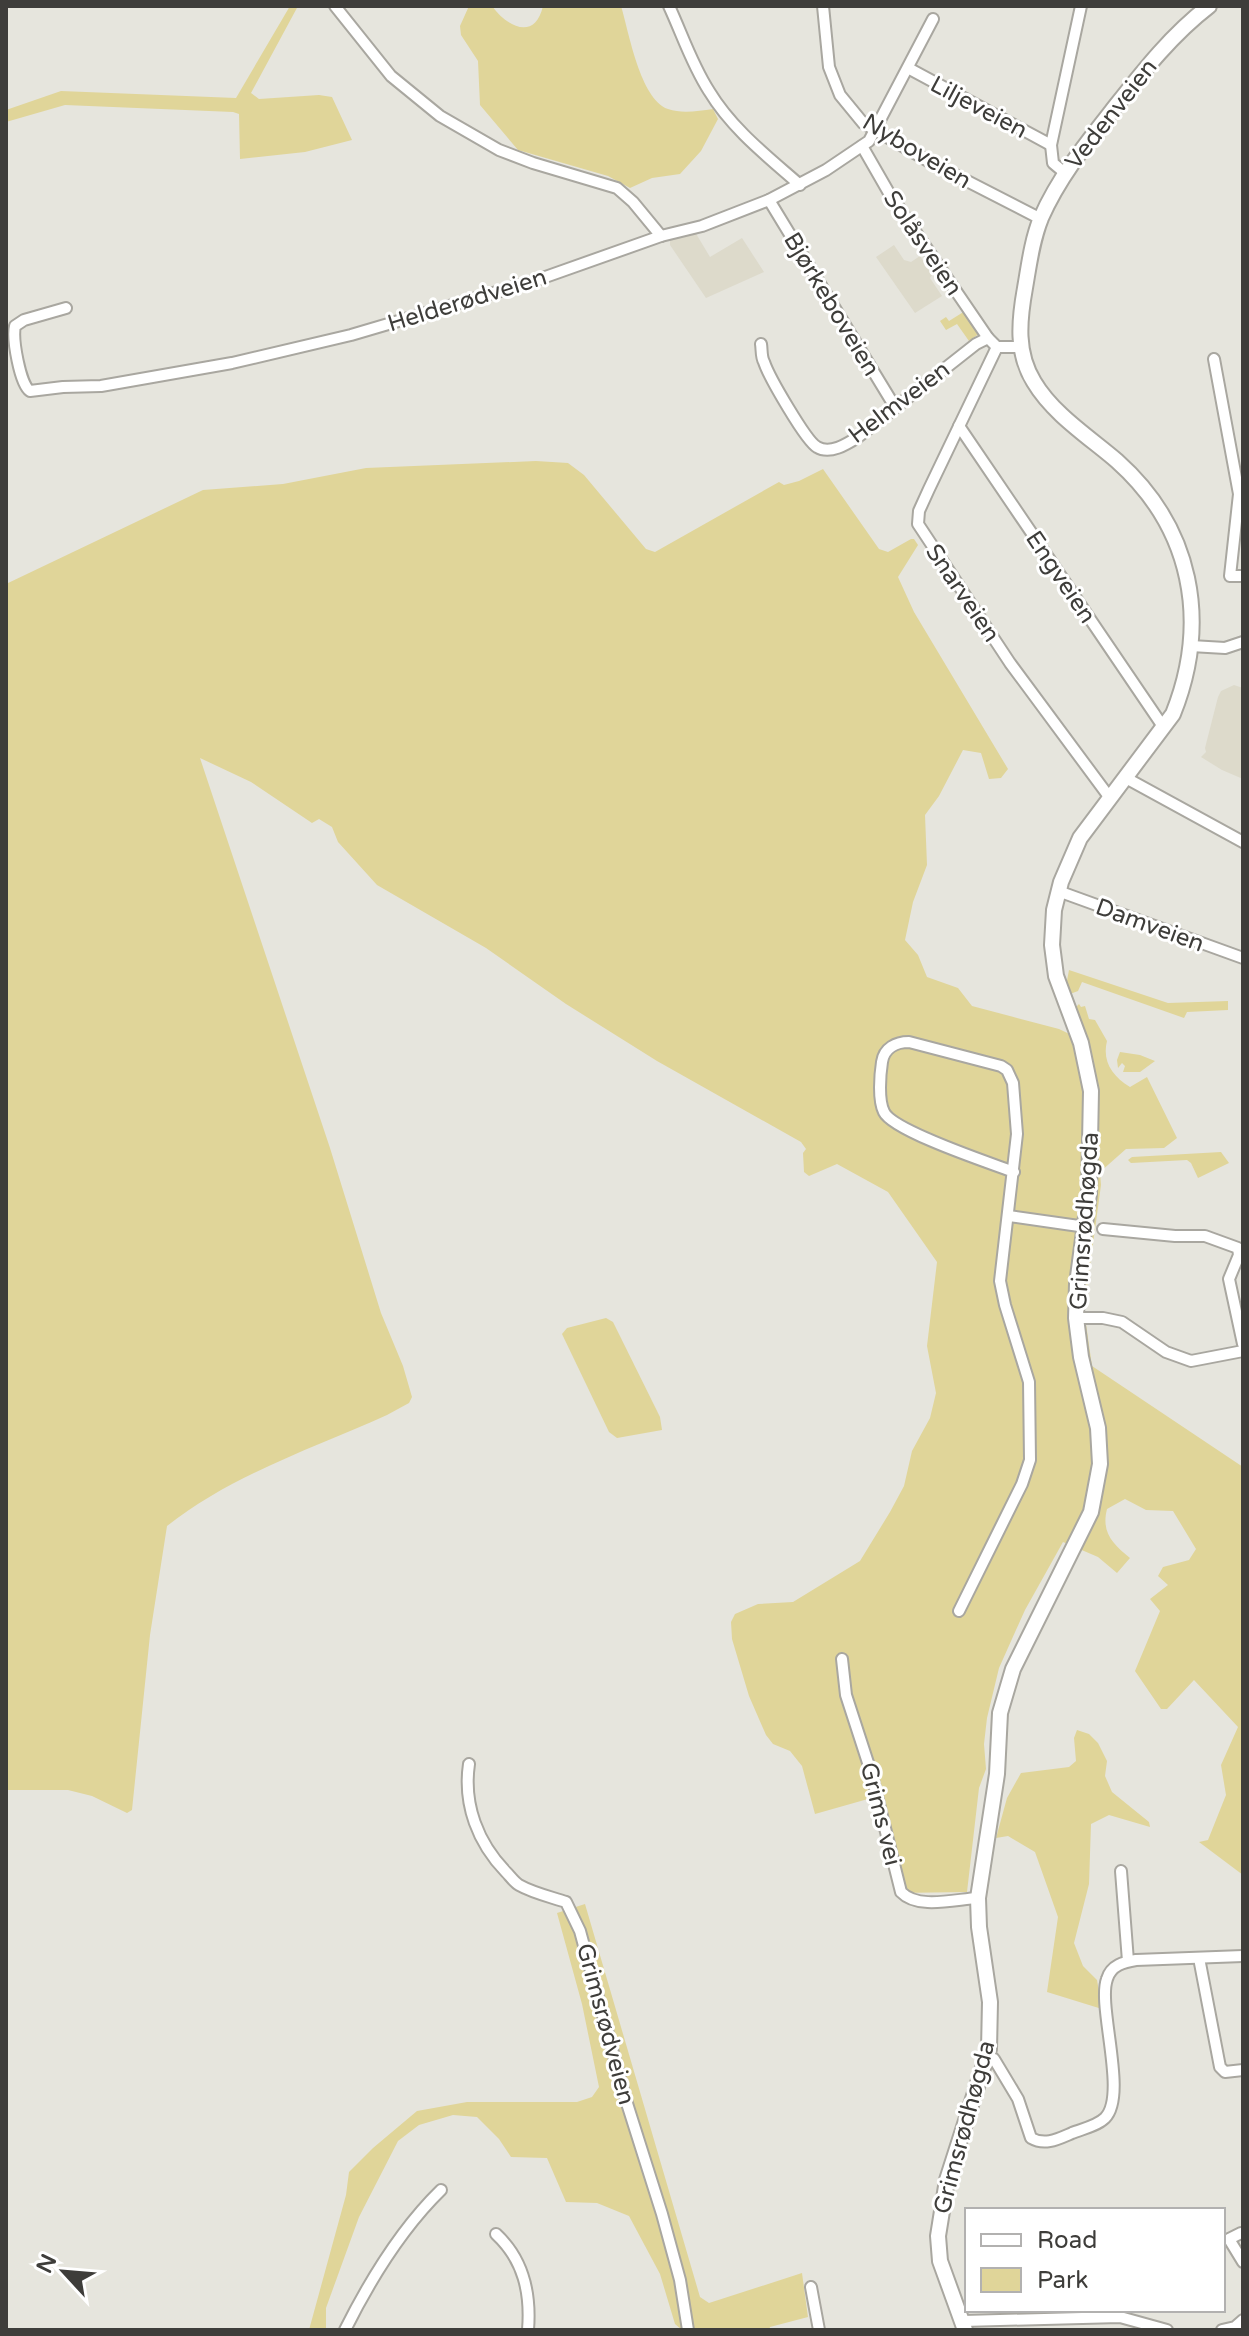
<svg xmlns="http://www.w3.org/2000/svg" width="1249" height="2336" font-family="'Varela Round',sans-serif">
  <rect width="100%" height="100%" fill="#e6e5dd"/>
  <g fill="#dddacb">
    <polygon points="695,232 710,257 742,238 764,272 706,298 670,245 670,239"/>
    <polygon points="894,245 904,260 911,262 920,256 932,275 930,278 942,296 915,313 876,257"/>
    <polygon points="1234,685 1243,688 1243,779 1222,770 1201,757 1206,752 1205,748 1218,697 1221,691"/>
  </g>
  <g fill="#e0d599">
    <polygon points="290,6 298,6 251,93 259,99 319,95 332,97 352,140 305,152 240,159 239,114 233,112 65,105 6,122 6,110 61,91 236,98"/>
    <path d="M469,6h23c15,21 43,35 51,0h78c8,26 19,93 47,103 14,5 30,2 45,0l5,10 -17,32 -21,23 -28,4 -22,10 -22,-12 -90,-26 -38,-45 -2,-44 -17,-26 -1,-9z"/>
    <polygon points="965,311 980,333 969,341 957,324 946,330 940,321 946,317 949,321"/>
    <path d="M536,461l32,2 16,12 62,74 9,3 124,-70 5,3 15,-4 24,-12 56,80 9,3 23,-13h3l4,6 -20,32 16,35 94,157 -7,9 -12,1 -8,-26 -18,-3 -24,46 -14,19 2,50 -14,37 -8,38 13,15 9,22 31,11 14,18 87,23 27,13 -12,-33 5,-5 2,3 4,-1 4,13 6,1 12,21c-5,20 5,35 23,46l17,-10 30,61 -13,10 -38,1 -26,23 1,13 -17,125 8,56 151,101v408l-44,-33 9,-2 18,-45 -5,-30 17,-38 -44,-47 -27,29h-6l-26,-38 25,-60 -10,-12 18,-14 -10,-9 5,-9 26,-7 7,-11 -23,-38 -27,-1 -21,-11 -18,10c-6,24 6,35 23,49l-13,15 -19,-16 -35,-15 -38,68 -26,58 -12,50 -3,26 2,25 -7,19 -12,104 -70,1 -22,-96 -60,17 -13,-48 -12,-15 -17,-7 -7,-9 -17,-39 -17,-57 -1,-17 4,-8 23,-10 35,-2 67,-41 30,-49 14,-26 8,-35 18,-33 6,-25 -9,-47 10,-84 -49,-70 -51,-28 -28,12 -5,-4 -1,-19 3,-4 -5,-7 -144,-81 -91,-57 -80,-56 -109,-63 -39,-43 -6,-15 -13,-8 -7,4 -61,-41 -51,-24 130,390 51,165 22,53 9,31 -3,6 -22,12c-73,33 -156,60 -220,111l-17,109 -18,175 -5,3 -35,-17 -24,-6h-62v-1206l197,-94 80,-6 83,-16z"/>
    <polygon points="1069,970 1168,1003 1228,1001 1228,1010 1187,1012 1184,1018 1082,982 1078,991 1070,994 1066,986"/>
    <polygon points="1120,1052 1140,1055 1155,1061 1140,1072 1123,1072 1125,1066 1122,1063 1118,1068 1117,1060"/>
    <polygon points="1221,1152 1229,1163 1198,1178 1191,1163 1187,1160 1131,1163 1128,1160 1132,1157"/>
    <polygon points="606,1318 613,1322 660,1417 662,1430 617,1438 609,1432 562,1334 567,1328"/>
    <polygon points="1077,1730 1089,1734 1098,1743 1107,1761 1105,1776 1112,1792 1149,1822 1150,1827 1109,1815 1091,1824 1089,1884 1074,1943 1083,1966 1097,1980 1102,2009 1047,1992 1058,1917 1035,1852 1008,1836 996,1838 1007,1798 1021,1773 1069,1767 1076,1761 1074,1738"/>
    <polygon points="585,1904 700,2297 709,2303 802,2273 808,2317 770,2327 769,2330 682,2330 675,2324 660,2274 629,2216 597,2203 566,2202 547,2158 511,2157 499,2139 477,2117 453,2115 419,2125 398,2141 359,2217 326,2308 326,2330 309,2330 346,2195 349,2172 373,2148 417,2111 467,2102 577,2102 592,2097 599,2087 582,2004 557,1913"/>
  </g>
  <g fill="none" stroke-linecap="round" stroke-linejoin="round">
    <g stroke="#a9a7a0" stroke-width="14">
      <g id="street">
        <polyline points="335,6 391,76 440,116 499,150 533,163 617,188 633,202 661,236"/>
        <path d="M669,6c13,28 23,59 40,85 23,38 58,65 91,94"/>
        <polyline points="823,6 829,67 840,95 863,123 928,161 1041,219"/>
        <polyline points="908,68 1051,145"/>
        <polyline points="862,146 889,193 988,338"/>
        <polyline points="1065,173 1053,163 1051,145 1081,6"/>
        <polyline points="769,200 895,407"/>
        <path d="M66,308l-42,12 -9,6c-3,13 5,58 15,65l33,-4 38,-1 131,-23 119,-28 183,-54 127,-45 41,-10 67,-26 57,-30 43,-29 64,-122"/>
        <path d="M761,344c1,6 0,13 3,18 5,15 42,79 53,85 13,8 30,-3 41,-10l118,-93 12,-6 9,9"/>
        <polyline points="1021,347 997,347 929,489 919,511 918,524 1010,663 1110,798"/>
        <polyline points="1214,359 1239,494 1230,576 1243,576"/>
        <polyline points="959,426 1164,728"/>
        <polyline points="1191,646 1225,648 1243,642"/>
        <polyline points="1126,778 1243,842"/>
        <polyline points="1058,891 1243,958"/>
        <polyline points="1009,1216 1086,1227"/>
        <polyline points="1103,1229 1175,1236 1205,1236 1238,1248 1239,1255 1229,1279 1243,1344"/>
        <polyline points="1076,1318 1103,1318 1122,1322 1166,1352 1191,1361 1243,1351"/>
        <path d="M959,1611l63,-127 8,-24 -1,-78 -24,-77 -5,-24 17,-147 -4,-51 -6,-13 -6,-4 -92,-24c-13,0 -25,6 -27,20 -2,13 -4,38 2,50 9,19 106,51 130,60"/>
        <path d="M842,1659l4,36 25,77 30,120c17,18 55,7 77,6"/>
        <path d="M469,1764c-6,41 9,79 37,108 4,4 8,10 13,13 14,8 32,12 47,17l14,29 45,166 37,117 18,66 8,50"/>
        <polyline points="1121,1871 1128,1961"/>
        <polyline points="1199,1958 1220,2067 1225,2072 1243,2070"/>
        <path d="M988,2058l6,1 24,40 13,39c14,8 27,1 41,-5 10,-4 25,-7 33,-15 23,-23 -8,-112 2,-139 4,-14 17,-17 29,-19l107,-4"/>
        <polyline points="1241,2233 1229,2239 1243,2262"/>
        <path d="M496,2234c28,26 35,59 32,96"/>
        <polyline points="811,2287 819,2330"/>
        <polyline points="963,2321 1120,2317 1167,2330"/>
        <path d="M345,2330c25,-50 56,-101 96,-140"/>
        <polyline points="1222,2330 1235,2327 1243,2320"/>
      </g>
    </g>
    <g stroke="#a9a7a0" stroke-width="18">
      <path id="secondary" d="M965,2330l-25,-69 -2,-25 9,-56 42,-131 1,-47 -11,-75 -1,-29 19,-124 3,-61 13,-44 78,-157 9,-48 -2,-36 -17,-71 -5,-39 1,-34 12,-90 2,-103 -10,-48 -25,-67 -4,-31 2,-35 7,-28 19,-44 93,-124c37,-93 19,-186 -56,-253 -28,-24 -64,-47 -83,-79 -18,-29 -15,-61 -9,-94 4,-23 7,-48 16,-70 17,-39 44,-73 70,-106 30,-38 59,-76 98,-106"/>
    </g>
    <use href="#street" stroke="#fff" stroke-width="10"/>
    <use href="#secondary" stroke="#fff" stroke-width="14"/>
  </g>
  <g text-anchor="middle" stroke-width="6" stroke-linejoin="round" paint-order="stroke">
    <g font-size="24" fill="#3e3d3a" stroke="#fff">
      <text transform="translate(979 107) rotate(28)" y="8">Liljeveien</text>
      <text transform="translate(1111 114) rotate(-52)" y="8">Vedenveien</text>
      <text transform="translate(917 151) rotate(31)" y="8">Nyboveien</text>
      <text transform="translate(923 243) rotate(56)" y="8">Solåsveien</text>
      <text transform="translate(467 300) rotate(-17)" y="8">Helderødveien</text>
      <text transform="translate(832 304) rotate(59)" y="8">Bjørkeboveien</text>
      <text transform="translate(899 402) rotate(-37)" y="8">Helmveien</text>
      <text transform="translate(1061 577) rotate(56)" y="8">Engveien</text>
      <text transform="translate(963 593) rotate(56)" y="8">Snarveien</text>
      <text transform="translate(1150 925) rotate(20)" y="8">Damveien</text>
      <text transform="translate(1084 1221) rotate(-86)" y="8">Grimsrødhøgda</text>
      <text transform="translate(881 1814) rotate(76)" y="8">Grims vei</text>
      <text transform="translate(606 2024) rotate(75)" y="8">Grimsrødveien</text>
      <text transform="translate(964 2127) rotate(-75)" y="8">Grimsrødhøgda</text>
    </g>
  </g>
  <rect width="1249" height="2336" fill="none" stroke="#3e3d3a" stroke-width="16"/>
  <rect x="965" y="2208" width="260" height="104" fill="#ffffff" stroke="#b2b1b0" stroke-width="2"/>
  <rect x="981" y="2234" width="40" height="12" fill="#ffffff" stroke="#b2b1b0" stroke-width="2"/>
  <text x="1037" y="2248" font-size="24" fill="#3e3d3a">Road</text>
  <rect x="981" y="2268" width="40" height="24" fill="#e0d599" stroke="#b2b1b0" stroke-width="2"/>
  <text x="1037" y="2288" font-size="24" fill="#3e3d3a">Park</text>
  <g transform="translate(64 2272) rotate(296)" stroke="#ffffff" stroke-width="6" paint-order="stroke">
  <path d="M0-6L14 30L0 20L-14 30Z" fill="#3e3d3a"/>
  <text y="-12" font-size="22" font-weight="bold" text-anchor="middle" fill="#3e3d3a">N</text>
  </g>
</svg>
